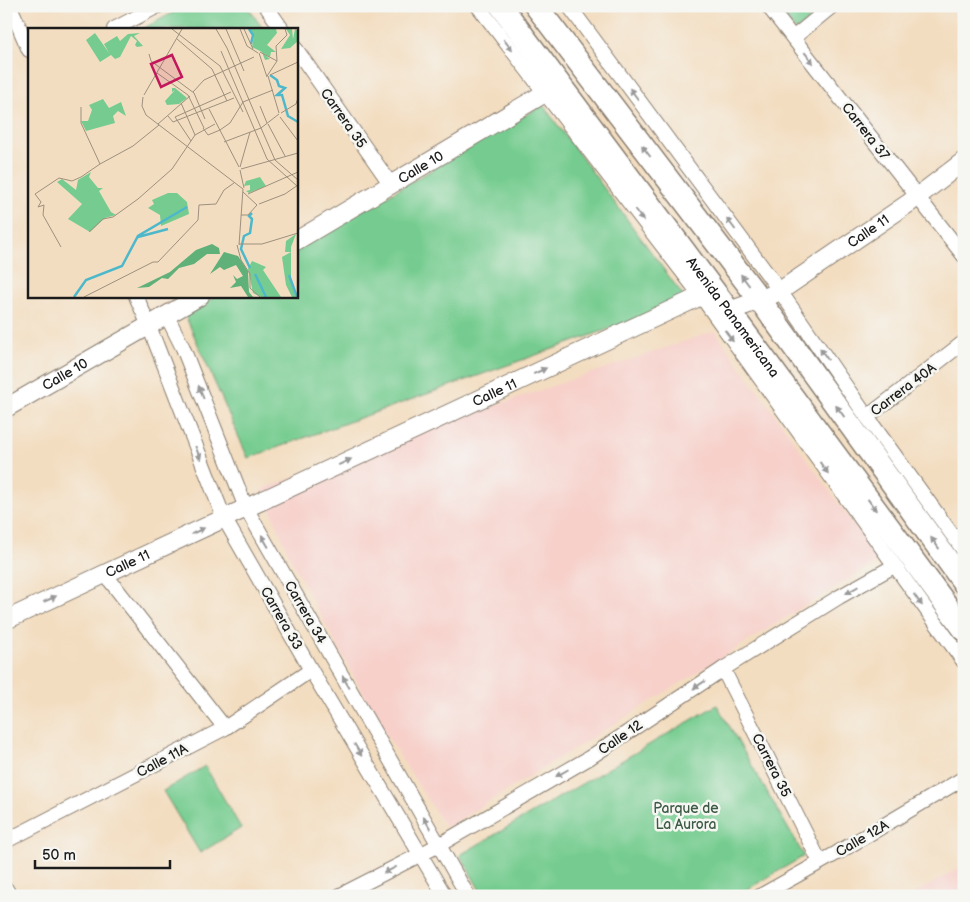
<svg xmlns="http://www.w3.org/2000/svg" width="970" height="902" font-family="'Balsamiq Sans',sans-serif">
  <rect width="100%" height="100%" fill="#f6f6f2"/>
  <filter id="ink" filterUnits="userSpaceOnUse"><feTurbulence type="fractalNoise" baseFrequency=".02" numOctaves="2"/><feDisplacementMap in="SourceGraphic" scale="10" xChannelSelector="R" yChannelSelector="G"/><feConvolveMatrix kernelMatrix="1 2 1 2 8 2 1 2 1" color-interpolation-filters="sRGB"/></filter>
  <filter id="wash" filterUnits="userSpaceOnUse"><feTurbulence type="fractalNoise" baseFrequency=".0096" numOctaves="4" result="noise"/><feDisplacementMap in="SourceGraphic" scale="20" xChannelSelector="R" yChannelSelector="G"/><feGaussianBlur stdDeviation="1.12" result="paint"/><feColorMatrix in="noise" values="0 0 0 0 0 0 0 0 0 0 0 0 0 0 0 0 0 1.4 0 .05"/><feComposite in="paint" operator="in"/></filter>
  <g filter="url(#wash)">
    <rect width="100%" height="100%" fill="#f3ddc0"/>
    <g fill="#f7d0ca">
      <polygon points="715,331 879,560 446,828 380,725 292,562 262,489 456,419"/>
      <polygon points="964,865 964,896 910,896"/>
    </g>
    <g fill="#76cc90" stroke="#497456">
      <polygon points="186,6 247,6 263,29 142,29"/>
      <polygon points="777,6 826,6 796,31"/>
      <polygon points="543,105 687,301 248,458 185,315 216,296 296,296 296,249"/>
      <polygon points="717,705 804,856 736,896 483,896 460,855"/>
      <polygon points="205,766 241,828 200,853 163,791"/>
    </g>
  </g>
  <g filter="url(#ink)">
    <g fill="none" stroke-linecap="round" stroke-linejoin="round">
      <g stroke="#887c6e" stroke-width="16">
        <g id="minor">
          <polyline points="10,6 29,50"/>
          <polyline points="266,6 282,29"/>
          <polyline points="478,6 701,296 964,662"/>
          <polyline points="569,6 780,291 867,417 964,551"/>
          <polyline points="768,6 964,256"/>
          <polyline points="114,29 158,6"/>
          <polyline points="793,38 832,6"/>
          <polyline points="296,49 392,186"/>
          <polyline points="136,296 149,326 224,518 311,670 445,896"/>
          <polyline points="167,316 183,348 246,508 468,896"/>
          <polyline points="867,417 964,342"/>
          <polyline points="105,574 225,728"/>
          <polyline points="723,669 820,862"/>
          <polyline points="6,841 225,728 311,670"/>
          <polyline points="6,889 10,896"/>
          <polyline points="339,896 439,845 589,758 723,669 839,597 894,566"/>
          <polyline points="760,896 837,853 964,778"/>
        </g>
      </g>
      <g stroke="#887c6e" stroke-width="20">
        <g id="tertiary">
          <path id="s1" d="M296,241l249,-148"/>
          <path id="s2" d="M6,408l194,-112"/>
          <path id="s3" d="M6,620l695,-324 28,15 31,-11 20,-9 129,-88 55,-42"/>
        </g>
      </g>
      <g stroke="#887c6e" stroke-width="25">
        <g id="primary">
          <path id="s4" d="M501,6l228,305 235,318"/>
          <polyline points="536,6 760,300 964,583"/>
        </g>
      </g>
      <use href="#minor" stroke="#fff" stroke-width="14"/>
      <use href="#tertiary" stroke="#fff" stroke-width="18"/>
      <use href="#primary" stroke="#fff" stroke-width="22"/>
    </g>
    <defs><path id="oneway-solid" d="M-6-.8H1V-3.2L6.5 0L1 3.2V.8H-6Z" transform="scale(1.25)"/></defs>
    <g fill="#999">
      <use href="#oneway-solid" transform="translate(508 45) rotate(52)"/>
      <use href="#oneway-solid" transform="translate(809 58) rotate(52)"/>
      <use href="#oneway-solid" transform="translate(634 94) rotate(-127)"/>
      <use href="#oneway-solid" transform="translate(646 151) rotate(-127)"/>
      <use href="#oneway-solid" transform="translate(639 215) rotate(53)"/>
      <use href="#oneway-solid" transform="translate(731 224) rotate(-127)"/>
      <use href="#oneway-solid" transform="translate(745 280) rotate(-127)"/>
      <use href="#oneway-solid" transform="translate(729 336) rotate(54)"/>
      <use href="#oneway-solid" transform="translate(824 354) rotate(-124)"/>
      <use href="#oneway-solid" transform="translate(540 371) rotate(-25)"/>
      <use href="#oneway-solid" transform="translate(201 392) rotate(-111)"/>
      <use href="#oneway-solid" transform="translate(840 411) rotate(-126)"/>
      <use href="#oneway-solid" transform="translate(198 453) rotate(69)"/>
      <use href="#oneway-solid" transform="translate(345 462) rotate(-25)"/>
      <use href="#oneway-solid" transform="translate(824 468) rotate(54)"/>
      <use href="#oneway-solid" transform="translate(872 505) rotate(54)"/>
      <use href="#oneway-solid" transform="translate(198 531) rotate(-25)"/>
      <use href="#oneway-solid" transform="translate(265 541) rotate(-120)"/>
      <use href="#oneway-solid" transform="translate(935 543) rotate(-126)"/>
      <use href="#oneway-solid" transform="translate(852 590) rotate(150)"/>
      <use href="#oneway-solid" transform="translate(50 599) rotate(-25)"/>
      <use href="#oneway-solid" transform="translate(918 600) rotate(54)"/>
      <use href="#oneway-solid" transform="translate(346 682) rotate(-120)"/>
      <use href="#oneway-solid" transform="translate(699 685) rotate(146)"/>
      <use href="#oneway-solid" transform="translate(358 750) rotate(59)"/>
      <use href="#oneway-solid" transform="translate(562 773) rotate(150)"/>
      <use href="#oneway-solid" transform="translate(427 823) rotate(-120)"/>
      <use href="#oneway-solid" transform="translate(390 870) rotate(154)"/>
    </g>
  </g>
  <g text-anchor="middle" stroke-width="5" stroke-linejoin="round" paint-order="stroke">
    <g font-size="14" fill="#1c1c1c" stroke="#f6f6f2">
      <text transform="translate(344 118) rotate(55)" y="5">Carrera 35</text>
      <text transform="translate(866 131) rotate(52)" y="5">Carrera 37</text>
      <text dy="5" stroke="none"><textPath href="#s1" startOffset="145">Calle 10</textPath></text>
      <text dy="5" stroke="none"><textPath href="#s3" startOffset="960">Calle 11</textPath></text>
      <text dy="5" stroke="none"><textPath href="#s4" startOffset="388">Avenida Panamericana</textPath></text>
      <text dy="5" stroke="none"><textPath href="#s2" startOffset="68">Calle 10</textPath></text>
      <text transform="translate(903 389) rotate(-37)" y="5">Carrera 40A</text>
      <text dy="5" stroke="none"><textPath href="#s3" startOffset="539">Calle 11</textPath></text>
      <text dy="5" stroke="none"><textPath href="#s3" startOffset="134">Calle 11</textPath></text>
      <text transform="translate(306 612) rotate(60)" y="5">Carrera 34</text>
      <text transform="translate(282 618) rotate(60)" y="5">Carrera 33</text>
      <text transform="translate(620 737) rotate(-34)" y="5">Calle 12</text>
      <text transform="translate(162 760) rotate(-28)" y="5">Calle 11A</text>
      <text transform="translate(772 765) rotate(63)" y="5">Carrera 35</text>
      <text transform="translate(862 838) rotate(-30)" y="5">Calle 12A</text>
    </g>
    <g font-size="14" fill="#3c5a45" stroke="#f6f6f2">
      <text x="686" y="813">Parque de<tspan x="686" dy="16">La Aurora</tspan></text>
    </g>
  </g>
  <g transform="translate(28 28)">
    <rect width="270" height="270" fill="#f3ddc0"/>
    <path d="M221,1h27l1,4 -10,12 9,7h-5l-1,5 -7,-4 7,6 -5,1 -3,-8 -10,-5 2,-12zM258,1h6l1,10 2,-10 3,2v10l-8,7 -9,1 9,-14zM67,5l14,20 -5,-9 13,-8 3,5 8,-7 12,-1 -6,3 9,10 -6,1 -2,-2 2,-4 -6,-5 -11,21 -5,2 -4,-4 -11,7 -14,-22zM144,60h3l12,10 -8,6 -12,1 -2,-4 10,-11 -3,2zM75,71l6,9 12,-6 5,14 -8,-5 -5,5 2,7 -29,8 -5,-10h7l4,-11 -3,-5zM63,144l-2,5 9,11h5l-4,3 12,21 5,3 -11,3 -15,14 -22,-13 14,-15 -25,-22 5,-3 14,11 2,-10zM232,149l6,9 -17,7 -3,-2 4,-1v-5l-6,1 2,-5zM140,165h9l10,9 2,12 -28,12 -1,-11 -12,-7 6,-4 -2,-4zM268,206l-5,13v36l5,14h-4l-6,-12 -4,-28 9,-5h-6l1,-11zM224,233l14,6 -3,3 18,27h-20l-8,-4 -5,-24z" fill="#76cc90"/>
    <path d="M184,216l7,4 1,6h-13l-13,10 -15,4 -11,11 -6,-1 -13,9 -12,1 33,-16 26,-22zM196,224l14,4 10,15 1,21 4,5h-5l-7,-11 -11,2 6,-6 -3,-7 4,4 6,-3 -7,-11 -12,5 -4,-3 -10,7z" fill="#60b07a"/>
    <path fill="none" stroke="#4eb8cb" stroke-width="2.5" d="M221,1l4,6 -2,9M242,47l7,5 2,6 6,2 -8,7h5l6,21 10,6M110,209l30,-8M222,240l-9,-19 3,-13 6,-3 2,-14 -3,-3 3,-3M227,246l11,23M261,247l8,22M46,269l12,-17 36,-14 16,-30 49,-29"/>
    <path fill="none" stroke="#9d907e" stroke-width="1" d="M144,1l48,37 23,46M188,1l11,19M198,1l18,42M212,1l7,17 11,7M216,1l9,20M149,11l35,30 15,32M199,20l34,80M193,23l46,108 30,27M232,24l17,9 -10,15M231,25l8,24M121,26l2,7 43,32 11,26M249,33l-1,-15 11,-11 -2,-6M129,45l31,22 16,33M242,47l28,-13M240,48l11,37M176,52l50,-23M165,64l11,-12M116,67l38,-66M115,69l-1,9 4,9 97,74 -4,56M153,75l14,32M232,78l7,17M53,79v16l19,41M181,81l30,58M253,85l15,-9 2,-6M140,88l5,6 61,-24M252,89l18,24M130,96l32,-28M240,96l17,32M175,100l5,7 12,-5 10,-7 13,-21 30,-12M233,100l14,32 23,20M163,113l-16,-24 56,-25M196,114l37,-14 18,-14M72,136l33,-18 26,-21M212,139l10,-35M213,141l57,-16M212,142l4,18M215,164l14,13M220,166l50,-22M231,176l26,-10 13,-9M213,187h7l9,-10M61,204l14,-13 10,-2 25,-18 34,-30 23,-34 20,-11M211,216h23l36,-11M209,217l4,15 9,14v14l10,9M33,219l-18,-32 1,-10 -6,2 3,-5 -6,-8 24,-16 13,3 9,-4 19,-13M56,269l69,-35h5l40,-42 1,-15 17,-1 8,-14 10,-7"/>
    <path fill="#c2185b" fill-opacity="0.15" stroke="#c2185b" stroke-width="2.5" d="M144,27l10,22 -21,10 -10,-23z"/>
    <rect width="270" height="270" fill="none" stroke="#1c1c1c" stroke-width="2.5"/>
  </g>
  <rect width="970" height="902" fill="none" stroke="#f6f6f2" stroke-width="25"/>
  <path d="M35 860v8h135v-8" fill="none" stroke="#1c1c1c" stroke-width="2.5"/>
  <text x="42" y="860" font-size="15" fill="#1c1c1c" stroke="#f6f6f2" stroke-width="4" paint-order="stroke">50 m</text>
</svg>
